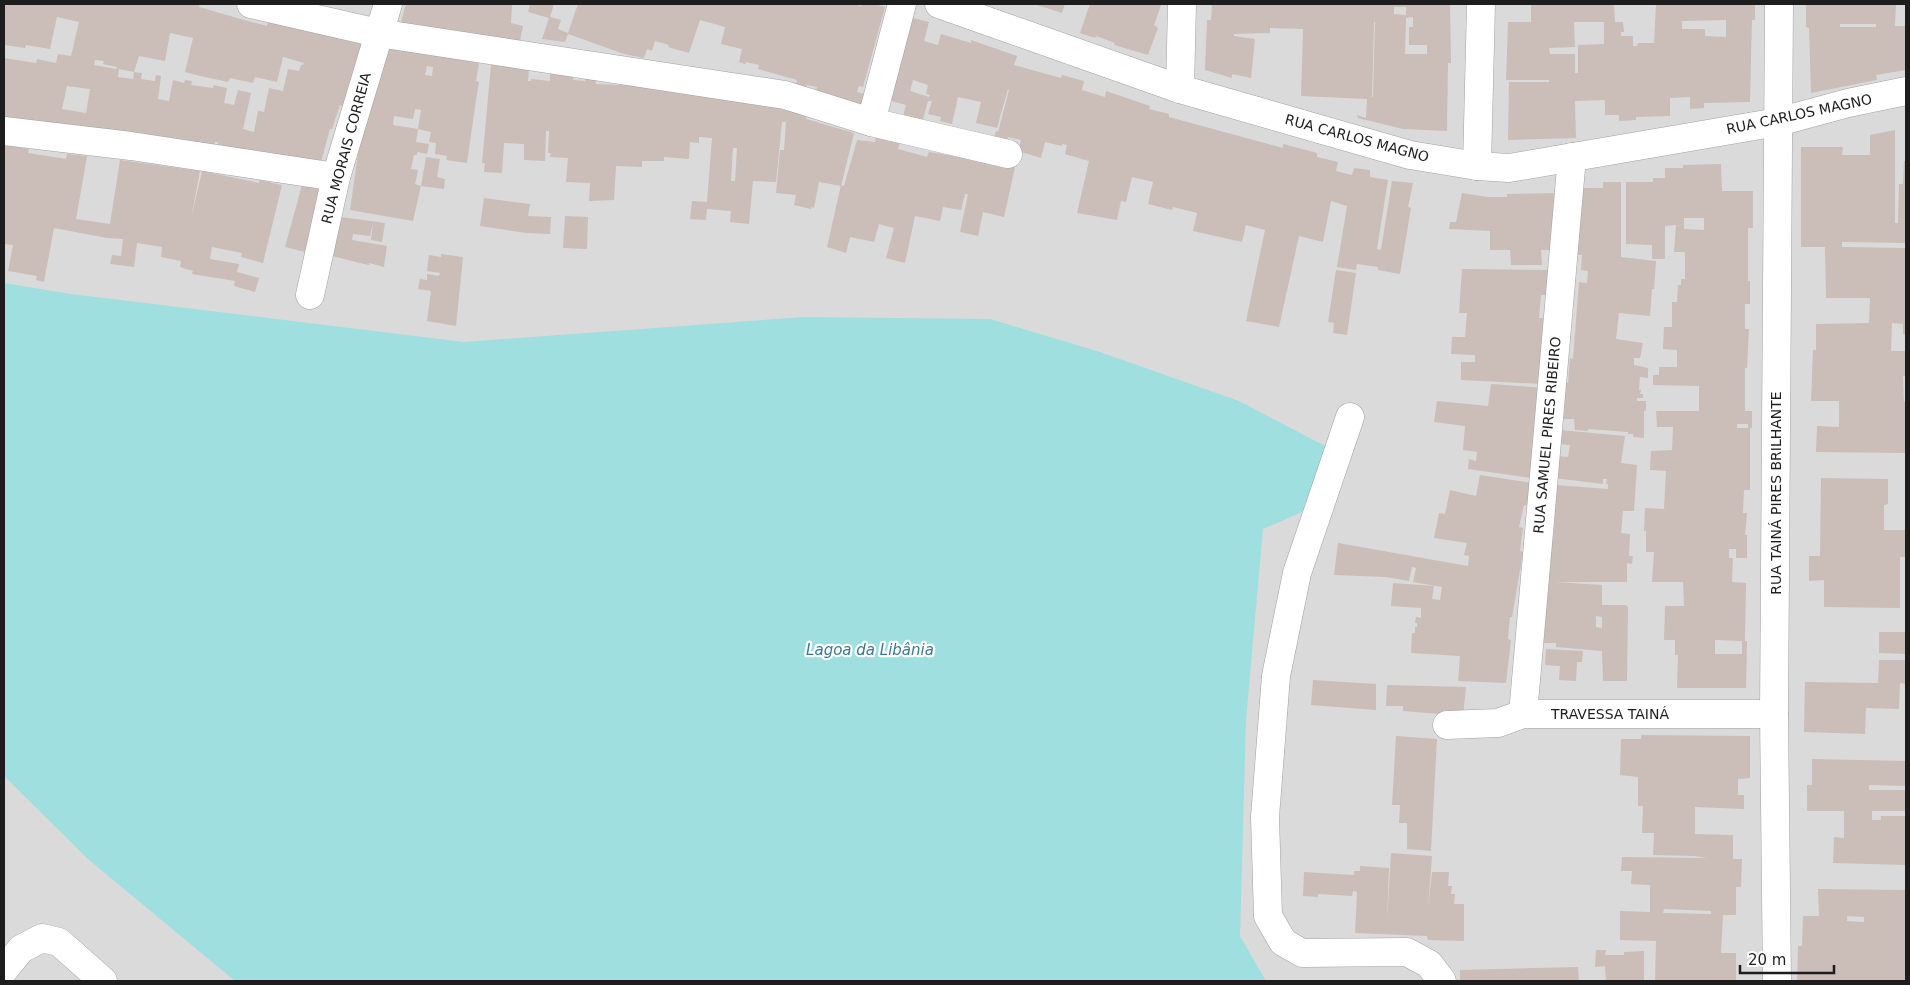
<svg xmlns="http://www.w3.org/2000/svg" width="1910" height="985" font-family="'DejaVu Sans',sans-serif">
  <rect width="100%" height="100%" fill="#efe8e2"/>
  <rect fill="#dbdada" x="4" y="4" width="1902" height="977"/>
  <polygon fill="#9fdfe0" points="4,283 71,294 464,342 804,317 990,319 1100,352 1239,401 1329,448 1309,509 1263,529 1246,720 1240,936 1266,981 235,981 89,860 4,776"/>
  <g fill="#cbbdb8" fill-rule="evenodd">
    <path d="M4,4h196l-1,3 45,13 23,6 1,-4 97,21 -13,40 -3,-1 -6,24 -3,-1 -8,24h-2l-9,33 -105,-10 2,-10h-3l-2,9 -209,-28v-65l32,5 1,-4 19,4 2,-9 13,2 8,-34 -22,-5 -7,32 -24,-4 -1,3 -21,-3zM170,33l23,5 -8,34 15,4 28,6 2,-4 23,5 2,-6 22,5 6,-25 21,6 -1,2h-2l-2,6 -11,-2 -5,22 -14,-3 -5,24 -6,-1 -4,21 -11,-3 8,-36 -13,-3 -4,15 -10,-2 3,-15 -13,-3 -1,3 -22,-3 1,-4 -7,-1 -1,3 -11,-3 -4,21 -11,-2 3,-23 -5,-1 -1,6 -14,-2 1,-6 -8,-1 5,-16 26,5zM95,60l9,1 -1,3 14,3 -1,2 -22,-4zM119,69l15,3 -1,7 -15,-2zM67,86l23,3 -4,24 -24,-4z"/>
    <polygon points="406,4 512,4 511,23 523,26 519,45 400,25"/>
    <polygon points="530,4 554,4 550,17 561,20 558,29 568,33 578,4 854,4 861,6 862,4 874,4 885,7 863,87 859,86 857,92 864,94 859,112 814,98 817,87 807,85 806,87 796,84 797,80 758,69 759,65 746,62 745,64 739,62 742,49 721,44 725,27 700,20 689,53 668,47 669,45 655,41 652,51 647,49 644,58 624,54 568,34 565,42 542,39 549,18 528,12"/>
    <polygon points="1034,4 1065,4 1062,13"/>
    <polygon points="1090,4 1157,4 1161,5 1154,25 1158,28 1148,55 1114,45 1115,43 1096,36 1095,38 1080,33"/>
    <path d="M1212,4h238l1,59h-3l-1,68 -44,-2 -45,-11 -1,-3 9,3 1,-19 -66,-3 2,-67 -33,-1v5l-36,1v2l21,3 -4,39 -19,-4v4l-27,-8 2,-50h4zM1394,7h12v8l-12,-1zM1413,17v10h-4v18h18v9h-22l1,-36zM1374,22h1l-2,75h-1z"/>
    <path d="M1531,4h83l1,18h8l1,10h-3v4h12v10h4l1,-3h16l2,-39h99v16h-3l-2,82 -46,1v5l-14,1v-12l-20,1v18l-34,1v3l-17,1v-6h-14v-15l-30,1 1,37 -68,2 1,-58h40v-2h-43l2,-58h23zM1726,20v17l-21,-1v-7h-23v-8zM1574,22h30v22l-26,1v28h-3v-19h-25l-1,-6 26,-1z"/>
    <path d="M1806,4h90l-1,22h11v44l-30,5 1,5 -66,13 -2,-65 -3,-1zM1840,24h36v3h-36z"/>
    <path d="M905,16l24,6 -5,19 14,4 3,-11 30,9v-3l46,16 -3,9 47,13 1,-3 22,6 -2,9 23,7 1,-6 44,15 -1,3 20,5v3l114,31v-4l34,9v4l21,5 -2,9 16,4 2,-7 16,2v7l18,3 -11,69 4,1 11,-69 21,2 -5,24 3,1 -11,66 -22,-4v-3l-21,-3 -1,6 -19,-3 10,-61 -16,-5 -8,41 -24,-6 -20,91 -33,-6 19,-91 -19,-5 -4,17 -49,-11 4,-18 -24,-6 -1,3 -24,-6 5,-22 -21,-5 -6,25 -5,-1 -4,19 -40,-7 12,-52 -24,-7 2,-9 -5,-1v2l-17,-4 -4,16 -23,-7 3,-11 -13,-3 -3,10 -13,-3 4,-13 2,1 11,-42 -1,-1 -11,39 -21,-5 5,-21 -23,-5 -6,27 -12,-3 1,-4 -13,-3 4,-13h-4l-7,26 -19,-7 4,-15 -25,-7zM913,80l15,5 -2,9 4,1 -1,2 -19,-6z"/>
    <path d="M384,44l95,19 -3,18 3,1 -3,18 -9,63 -21,-3 1,-4 -12,-2 1,-11 -7,-1 2,-10 -13,-3 3,-19 -6,-1 -2,10 -19,-3 -1,9 25,4 -2,13 13,2 -2,10 -10,-2v3h-3l-3,14 7,1 -3,14 6,2 -8,35 -63,-11 9,-63h1zM427,66l6,1 -1,9 -7,-1z"/>
    <path d="M491,65l38,2 -1,14h3v-2l19,2v-7l23,2v4l12,1 1,-4 10,1v6l24,1 1,-3 139,21 24,7 22,4v5l48,14 -13,53 -22,-4 -5,26 -3,-1v2l-17,-4 2,-10 -20,-2 4,-43h4l2,-28h-4l-6,60 -23,-1 -4,43 -19,-2 1,-11 -24,-2 -1,11 -16,-1 2,-18 15,1 5,-64 -13,-1v6l-9,-1 -1,17 -25,-2v4h-22v6l-26,-1 -2,34 -25,1 1,-18 -24,-1 2,-24 -18,-1 1,-4h-3l1,-22h-3l-1,30 -21,-1v-16l-20,-1 -2,30 -18,-1 1,-9h-3zM733,148h4l-2,33h-4z"/>
    <polygon points="1895,130 1895,223 1898,223 1899,184 1903,184 1904,161 1906,161 1906,243 1842,242 1842,247 1906,248 1905,298 1906,298 1906,334 1903,334 1903,324 1892,323 1891,351 1906,351 1906,376 1903,376 1904,402 1906,402 1905,453 1816,452 1817,426 1839,427 1839,401 1811,401 1813,350 1816,350 1816,324 1869,323 1870,298 1826,298 1825,247 1801,247 1801,147 1843,147 1842,155 1870,155 1870,135"/>
    <polygon points="876,136 900,142 898,149 927,157 929,152 972,159 973,157 1015,167 1004,217 983,212 978,236 960,232 968,194 965,194 961,210 943,207 940,221 915,216 905,263 886,258 894,228 879,224 874,242 850,237 846,253 827,247 841,185 844,186 857,140 875,142"/>
    <polygon points="4,145 29,149 28,153 66,159 67,154 87,156 76,219 110,224 120,160 200,171 191,219 202,171 259,183 259,180 282,185 263,263 241,257 242,253 212,247 210,259 239,264 237,272 259,278 255,292 234,286 235,281 192,274 193,271 180,267 181,261 161,257 162,247 137,243 134,267 110,264 112,255 121,256 123,239 107,238 54,228 44,282 36,280 37,276 8,271 13,245 4,244"/>
    <polygon points="426,157 440,159 437,177 445,179 444,189 421,186"/>
    <path d="M1721,164l1,27h31v37h-5v53h2v23h-5v25h4l-2,39h-2v43h7v17h-2v62h-6l-1,23h4l-2,22h2v23h-11v-9h-7v9h4l-1,24 14,1 -1,58h2l-1,47h-69l1,-33h-3v-15h-11l1,-34h19l-1,-24h-31l2,-30h-8v-21h-2l1,-23 19,1 2,-38 -16,-1 1,-19 21,-1 1,-23h-16l-1,-16h43v-25l-46,-1v-10h6v-8h18v-17l-14,-1 1,-22h8v-25h5l1,-17h3v-6h4v-27h-11l2,-27 -11,1v33h-13v-14l-26,-1v-62h27v-4h12v-10h18v-3zM1684,218h20v12l-20,-1zM1737,424h11v4h-11zM1715,640l27,1v13h-27z"/>
    <polygon points="1603,182 1621,182 1621,257 1656,261 1654,289 1652,289 1650,316 1619,313 1616,339 1643,343 1640,358 1634,358 1634,365 1648,368 1648,378 1640,377 1639,390 1641,390 1640,394 1643,394 1643,398 1637,398 1637,401 1646,401 1646,411 1644,411 1644,438 1633,437 1633,434 1628,434 1628,432 1615,431 1588,429 1588,431 1575,430 1574,419 1564,419 1566,383 1568,383 1570,358 1573,359 1579,282 1587,283 1588,271 1581,270 1582,255 1578,255 1579,188 1603,188"/>
    <polygon points="302,185 325,191 317,208 305,252 285,247"/>
    <polygon points="1462,193 1488,197 1507,197 1507,194 1555,193 1554,230 1552,230 1551,250 1541,250 1542,265 1511,265 1510,250 1490,250 1490,231 1449,229 1450,222 1456,222"/>
    <polygon points="484,198 530,204 528,216 551,217 550,234 526,233 480,226"/>
    <polygon points="565,216 588,217 587,249 563,248"/>
    <polygon points="341,217 385,223 382,242 371,240 373,223 370,236 353,234 352,240 387,246 384,267 369,263 369,265 364,264 332,256"/>
    <polygon points="441,254 463,257 456,326 427,321 431,291 418,289 420,279 427,280 427,274 439,276 440,273 427,271 429,255 441,257"/>
    <polygon points="1462,269 1550,270 1549,295 1541,295 1539,318 1548,318 1542,384 1461,380 1461,362 1475,362 1475,355 1451,354 1452,337 1465,337 1467,313 1459,313"/>
    <polygon points="1336,270 1356,273 1347,335 1333,333 1334,323 1328,322"/>
    <polygon points="1491,384 1545,388 1532,478 1468,469 1469,459 1476,461 1477,452 1463,450 1465,426 1434,422 1437,401 1488,406"/>
    <path d="M1560,430l65,6 -4,27 16,2 -3,46h-11l-2,22 9,1 -1,22h4l-1,8 -5,-1v19h-72l47,3v20h24l2,2 -1,74h-24l-1,-30 -46,-4v-4h-12l3,-61 7,-52 2,-45 52,4v-5h-2l1,-5h-4v5l-49,-6 3,-22 11,1 2,-12 -12,-1zM1596,616l6,1v11l-6,-1z"/>
    <polygon points="1480,475 1533,483 1529,506 1524,505 1519,527 1523,528 1520,551 1523,552 1512,617 1510,617 1508,639 1511,640 1506,683 1458,681 1460,656 1411,653 1412,633 1415,633 1415,627 1417,627 1417,623 1415,623 1416,617 1421,618 1421,608 1391,606 1393,583 1434,586 1432,599 1440,600 1442,587 1413,582 1416,568 1412,567 1409,581 1386,577 1334,575 1338,543 1468,566 1469,556 1464,555 1467,543 1434,538 1439,513 1445,514 1450,490 1476,496"/>
    <polygon points="1821,478 1888,479 1888,504 1884,505 1884,530 1906,530 1906,557 1900,557 1900,608 1824,607 1824,580 1809,581 1809,556 1820,556"/>
    <polygon points="1879,632 1906,632 1906,654 1879,653"/>
    <polygon points="1546,649 1583,651 1582,662 1577,662 1576,681 1559,680 1560,666 1545,665"/>
    <polygon points="1879,660 1906,660 1906,684 1900,683 1899,709 1866,708 1865,734 1804,732 1805,682 1878,683"/>
    <polygon points="1313,680 1376,684 1376,710 1311,705"/>
    <polygon points="1387,685 1466,687 1463,716 1403,711 1403,706 1386,706"/>
    <path d="M1641,735l109,1v42l-12,1v16h6v14l-49,-2v27l38,1v24h9l-1,28h-5v28h-13l-2,38h15v28h-81l1,-40 -36,-1v-29l30,1v-27l-19,-1 1,-13h-11l1,-14 85,1 -13,-2 -41,-1 1,-22h-12l1,-27h-5v-29l-18,-2 1,-36h20zM1664,909l47,2v3l-48,-1z"/>
    <polygon points="1396,736 1437,739 1431,851 1407,849 1407,823 1399,823 1400,805 1392,805"/>
    <polygon points="1812,759 1906,761 1906,786 1869,785 1869,790 1906,790 1906,811 1872,811 1872,820 1881,820 1881,816 1906,816 1906,865 1833,863 1834,837 1844,838 1844,811 1807,811 1807,785 1812,785"/>
    <polygon points="1391,853 1432,856 1428,909 1432,872 1449,872 1448,886 1452,886 1451,894 1455,894 1454,904 1464,904 1464,941 1428,940 1427,936 1355,933 1357,892 1353,891 1352,896 1318,894 1318,897 1303,896 1304,872 1354,875 1354,871 1360,871 1360,866 1389,868 1387,924"/>
    <path d="M1818,889l88,1v91h-109l1,-35h4l1,-30h16zM1847,916l17,1v5l-17,-1z"/>
    <polygon points="1596,950 1606,950 1605,955 1624,955 1624,952 1644,951 1644,981 1606,981 1605,966 1595,967"/>
    <polygon points="1578,967 1579,981 1460,981 1460,970"/>
  </g>
  <g fill="none" stroke-linecap="round" stroke-linejoin="round">
    <g stroke="#a1a1a1" stroke-width="29">
      <g id="minor">
        <polyline points="251,4 378,33 785,95 871,122 1008,154"/>
        <polyline points="939,4 1180,89 1410,155 1477,166 1509,168 1778,122 1848,103 1906,91"/>
        <polyline points="1180,89 1182,4"/>
        <polyline points="871,122 902,4"/>
        <polyline points="4,131 131,146 336,177"/>
        <polyline points="1477,166 1481,4"/>
        <polyline points="310,295 336,177 388,4"/>
        <polyline points="1350,417 1297,573 1276,676 1265,817 1268,916 1283,942 1302,953 1407,952 1429,964 1442,981"/>
        <polyline points="1523,714 1572,157"/>
        <polyline points="1447,725 1498,723 1523,714 1774,714"/>
        <polyline points="4,970 21,949 42,938 59,942 103,981"/>
        <polyline points="1777,981 1774,714 1779,4"/>
      </g>
    </g>
    <use href="#minor" stroke="#fff" stroke-width="28"/>
  </g>
  <g text-anchor="middle" stroke-width="4.5" stroke-linejoin="round" paint-order="stroke">
    <g font-size="14" fill="#1d1d1d" stroke="#fff">
      <text transform="translate(1799 114) rotate(-12)" y="5">RUA CARLOS MAGNO</text>
      <text transform="translate(1357 138) rotate(15)" y="5">RUA CARLOS MAGNO</text>
      <text transform="translate(346 148) rotate(-75)" y="5">RUA MORAIS CORREIA</text>
      <text transform="translate(1547 435) rotate(-85)" y="5">RUA SAMUEL PIRES RIBEIRO</text>
      <text transform="translate(1776 493) rotate(-90)" y="5">RUA TAINÁ PIRES BRILHANTE</text>
      <text x="1610" y="719">TRAVESSA TAINÁ</text>
    </g>
    <g font-size="15" font-style="italic" fill="#397993" stroke="#fff">
      <text x="870" y="655">Lagoa da Libânia</text>
    </g>
  </g>
  <rect width="1910" height="985" fill="none" stroke="#1d1d1d" stroke-width="10"/>
  <path d="M1740 965v8h94v-8" fill="none" stroke="#1d1d1d" stroke-width="2.5"/>
  <text x="1748" y="965" font-size="15" fill="#1d1d1d" stroke="#ffffff" stroke-width="4" paint-order="stroke">20 m</text>
</svg>
